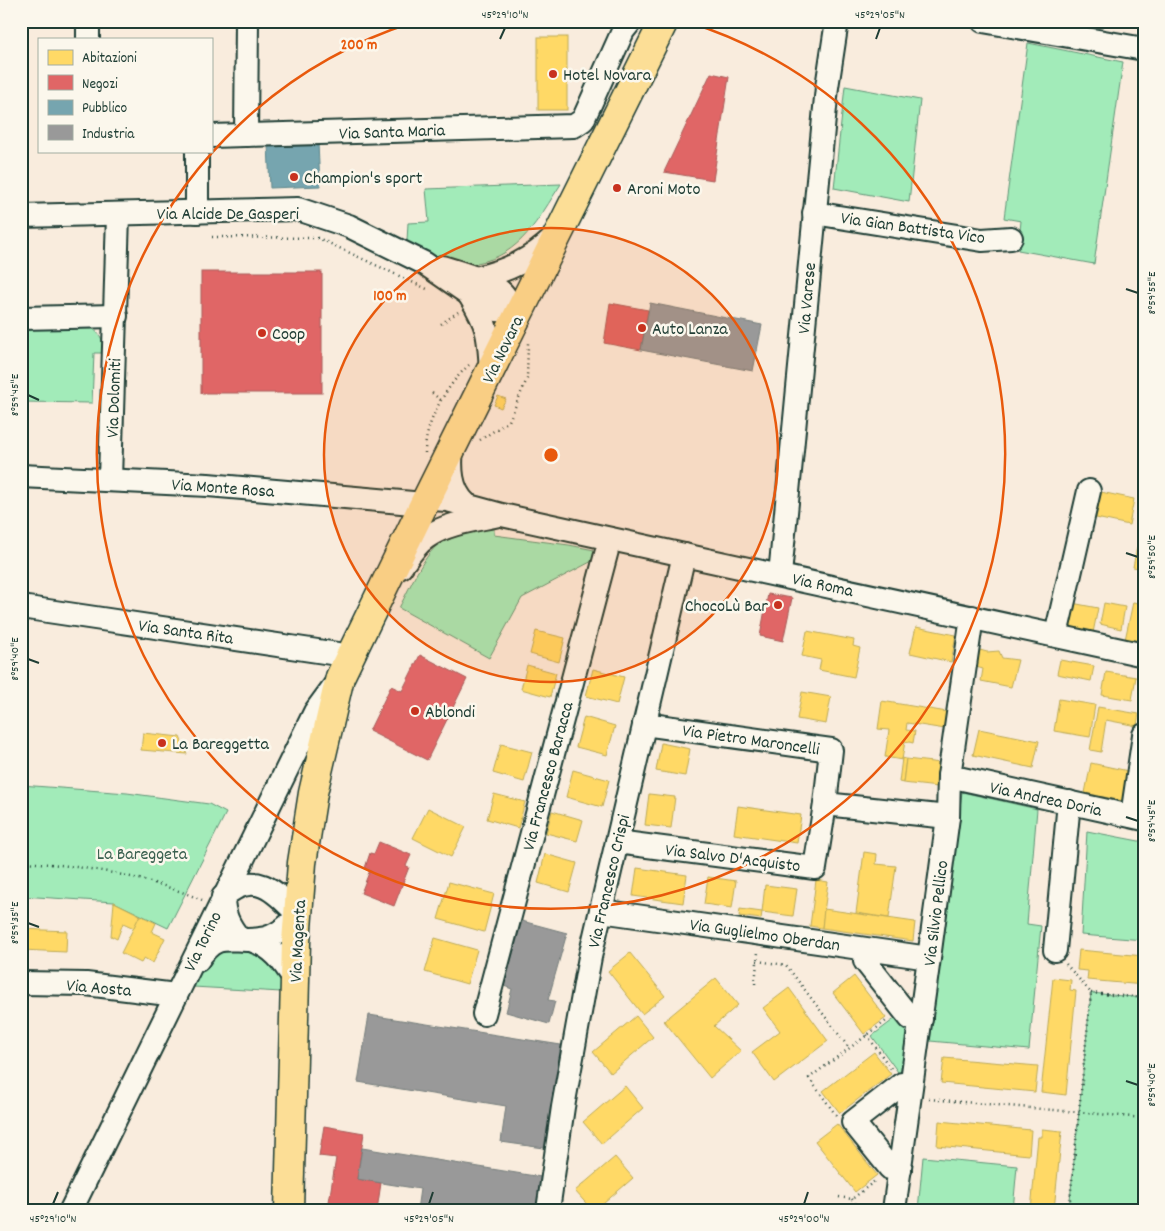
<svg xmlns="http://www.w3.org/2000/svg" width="1165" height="1231" font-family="Dekko,sans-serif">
  <rect width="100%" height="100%" fill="#f9ecdd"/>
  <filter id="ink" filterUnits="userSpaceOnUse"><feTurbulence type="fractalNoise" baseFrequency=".02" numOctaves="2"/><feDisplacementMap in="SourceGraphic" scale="10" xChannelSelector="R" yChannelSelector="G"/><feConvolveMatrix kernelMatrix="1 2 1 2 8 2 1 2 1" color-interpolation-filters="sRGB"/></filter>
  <g filter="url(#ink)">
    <g fill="#a2ebb9" stroke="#609476">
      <polygon points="1028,43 1123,62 1094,264 1018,250 1021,221 1004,218"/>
      <polygon points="845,86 920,100 909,202 834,188"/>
      <path d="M561,184c-23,35 -40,71 -84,79l-3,5 -46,-14 -21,-13 1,-18 21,-1 -3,-33z"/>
      <path d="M86,324c12,7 19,15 18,29h-10l-2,50 -71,-1v-73z"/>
      <path d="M482,527l12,1v7l75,10 30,6 -3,8 -74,39 -33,60 -90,-50c13,-24 26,-60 52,-73 9,-4 21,-6 31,-8z"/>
      <polygon points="21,785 127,793 209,804 226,813 168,928 114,902 21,896"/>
      <polygon points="962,792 1037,809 1027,924 1041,926 1029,1050 930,1041"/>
      <polygon points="1087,831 1144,842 1144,940 1081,935"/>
      <polygon points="231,946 268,956 282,980 281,992 193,987 208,959"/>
      <polygon points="1091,993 1144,998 1144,1210 1069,1210"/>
      <polygon points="901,1014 911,1028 903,1079 872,1036"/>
      <polygon points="923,1157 1017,1166 1013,1210 918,1210"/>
    </g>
    <g fill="#ffd966" stroke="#bcaa57">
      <rect x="538" y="37" width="29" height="73"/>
      <polygon points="498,396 506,399 501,408 494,405"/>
      <polygon points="1101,492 1134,499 1129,525 1096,518"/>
      <polygon points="1137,547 1144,548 1144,569 1133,567"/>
      <polygon points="1133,602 1144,604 1144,644 1125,640"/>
      <polygon points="1072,603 1098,608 1093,633 1067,628"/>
      <polygon points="1104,603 1125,607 1121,629 1100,624"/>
      <polygon points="916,627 956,635 951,662 910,653"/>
      <polygon points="536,631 565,638 559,662 530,654"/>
      <polygon points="807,631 854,640 853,646 860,648 854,677 819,670 821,660 802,656"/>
      <polygon points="980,650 987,652 999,651 1002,658 1018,660 1011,687 981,681 983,669 976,667"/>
      <polygon points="1060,660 1094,666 1091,681 1057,674"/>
      <polygon points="527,665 556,673 550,697 521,689"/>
      <polygon points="593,669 624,677 617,704 586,696"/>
      <polygon points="1106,672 1136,677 1132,700 1102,695"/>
      <polygon points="802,692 831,697 826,724 797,719"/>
      <polygon points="1059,699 1095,705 1090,737 1054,731"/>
      <polygon points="882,701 947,712 945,729 907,723 906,730 915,731 913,743 905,741 902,760 885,757 889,730 878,729"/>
      <polygon points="1098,707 1139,714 1137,726 1106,720 1101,752 1090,750"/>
      <polygon points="584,717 615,726 607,755 576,747"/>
      <polygon points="979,729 1039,741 1033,768 973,755"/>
      <polygon points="143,733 180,737 187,754 141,750"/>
      <polygon points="661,743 690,749 685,776 656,771"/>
      <polygon points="501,744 532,752 524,782 493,773"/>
      <polygon points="902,758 906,759 903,783 899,782"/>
      <polygon points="906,759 941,763 938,787 903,783"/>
      <polygon points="1091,763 1133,772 1128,802 1085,793"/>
      <polygon points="573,770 609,780 602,807 566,797"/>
      <polygon points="494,794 525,802 518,828 487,819"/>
      <polygon points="649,794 675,797 671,828 645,825"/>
      <polygon points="738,806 801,815 797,843 734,834"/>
      <polygon points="428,808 466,827 451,857 413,838"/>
      <polygon points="552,811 583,820 577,841 546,833"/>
      <polygon points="864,852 877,854 876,864 896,866 889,918 856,913"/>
      <polygon points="545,854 577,863 569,892 538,883"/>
      <polygon points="637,868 687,875 683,903 633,896"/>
      <polygon points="708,877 736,881 732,908 704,904"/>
      <polygon points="816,880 828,882 822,928 810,926"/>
      <polygon points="449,882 494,894 484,932 438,919"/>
      <polygon points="765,885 797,889 793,916 762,912"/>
      <polygon points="114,902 140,915 134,928 123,923 117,939 111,936"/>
      <polygon points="740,909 762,912 761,919 739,916"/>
      <polygon points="824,909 915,922 913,941 822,928"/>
      <polygon points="140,915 156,923 152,932 165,938 153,963 144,958 141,963 121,953"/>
      <polygon points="21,929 67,931 66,952 21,950"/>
      <polygon points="435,938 477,950 467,984 425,972"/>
      <polygon points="1079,950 1144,956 1144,985 1087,980 1088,971 1077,970"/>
      <polygon points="630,953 665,996 642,1014 608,971"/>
      <polygon points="854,976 886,1018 864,1034 833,993"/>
      <polygon points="716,978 738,1005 714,1026 741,1051 710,1078 664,1021"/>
      <polygon points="1053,978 1071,980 1070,990 1076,991 1066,1095 1041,1092"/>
      <polygon points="789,988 828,1041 774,1082 752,1052 780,1031 763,1008"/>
      <polygon points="636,1016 653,1037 611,1073 593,1052"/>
      <polygon points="874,1052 891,1074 840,1113 823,1091"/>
      <polygon points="944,1058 1038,1066 1035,1092 941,1083"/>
      <polygon points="625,1086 643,1108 602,1144 583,1122"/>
      <polygon points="939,1121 1031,1130 1029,1155 937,1146"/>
      <polygon points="837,1124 877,1175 855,1192 815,1141"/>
      <polygon points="1042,1129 1062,1131 1054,1210 1031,1210 1038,1137 1042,1137"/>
      <polygon points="615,1157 633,1178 596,1210 592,1210 575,1191"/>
    </g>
    <g fill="#e06666" stroke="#a65a57">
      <polygon points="711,73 729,77 713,180 664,172"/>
      <rect x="201" y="272" width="121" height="121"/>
      <polygon points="610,303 648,310 641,350 604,343"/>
      <polygon points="768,594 792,598 783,641 760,636"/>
      <polygon points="420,655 467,679 427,760 369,731 391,686 402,691"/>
      <polygon points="379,842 411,855 406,866 409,867 394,906 361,893 370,870 365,868 370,853 374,854"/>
      <polygon points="324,1126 364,1133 357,1179 381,1183 377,1210 328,1208 336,1158 319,1156"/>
    </g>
    <polygon fill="#76a5af" stroke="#5c868a" points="318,143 320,186 270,188 268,145"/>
    <g fill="#999" stroke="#747d7b">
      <polygon points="650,303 762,325 753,371 641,350"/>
      <polygon points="522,921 567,933 548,1000 555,1001 549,1024 506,1012 512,989 504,986"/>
      <polygon points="369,1015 561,1045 544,1148 501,1142 506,1106 358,1082"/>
      <polygon points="362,1148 541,1177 536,1209 521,1206 520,1210 417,1210 420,1189 357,1179"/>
    </g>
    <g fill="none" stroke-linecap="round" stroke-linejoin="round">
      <g stroke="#1f3d34" stroke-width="26">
        <g id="minor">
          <polyline points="983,21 1144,49"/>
          <polyline points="88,39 88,21"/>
          <polyline points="246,135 247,21"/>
          <polyline points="211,136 574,126 583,120 623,31 631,21"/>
          <polyline points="197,151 197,212"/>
          <polyline points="814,213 982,240 1011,238"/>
          <path d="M21,216l277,-7 51,17 75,37 65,45c16,5 23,2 37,-8"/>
          <path d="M442,267c16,5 56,15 64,31 4,8 5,18 7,27"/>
          <path d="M476,278c31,-7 55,-18 78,-40"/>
          <path d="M470,296c19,31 19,40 21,75"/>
          <polyline points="21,318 116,316"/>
          <path d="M452,447c-2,20 -2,43 14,57"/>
          <polyline points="21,476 208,485 424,504"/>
          <polyline points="110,479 118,215"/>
          <polyline points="424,504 432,499 447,500 502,515 684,555 1144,655"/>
          <path d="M401,567c7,-10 15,-23 26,-30 20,-14 49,-17 72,-22"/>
          <polyline points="780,575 827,87 837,21"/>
          <polyline points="21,607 351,656"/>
          <polyline points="1056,635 1089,491"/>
          <polyline points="644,724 831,750 825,804 948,817"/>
          <polyline points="949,776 1144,819"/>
          <polyline points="1132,816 1144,735"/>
          <polyline points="617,842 815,868 825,804"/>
          <polyline points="601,911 929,958"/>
          <path d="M251,940c22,7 32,21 44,40"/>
          <polyline points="1055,950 1069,802"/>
          <path d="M198,960c20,-32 34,-16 62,-21 16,-2 28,-12 38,-24 -23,-25 -44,-46 -75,-18 0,17 6,29 16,41"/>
          <polyline points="865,961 910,1018 921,1019"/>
          <polyline points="21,983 86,984 176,995"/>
          <polyline points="484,1014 610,539"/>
          <polyline points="900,1170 890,1168 853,1122 902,1084 911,1085"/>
          <polyline points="71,1210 315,712 337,682"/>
          <polyline points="548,1210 563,1107 590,957 684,555"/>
          <polyline points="894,1210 929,958 948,817 949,776 972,617"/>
        </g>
      </g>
      <g stroke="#1f3d34" stroke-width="31">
        <polyline id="major" points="289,1210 296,942 302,863 313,793 340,677 424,504 664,21"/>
      </g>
      <g stroke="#1f3d34" stroke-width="2.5" stroke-dasharray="1 4" stroke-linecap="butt">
        <polyline points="212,237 318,238 427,289"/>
        <polyline points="441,324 458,312"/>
        <polyline points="432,393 442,401"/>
        <polyline points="480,440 509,421 527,379 528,343"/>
        <path d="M425,453c0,-31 21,-67 44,-88"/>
        <path d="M21,862c61,3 125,14 181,38"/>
        <polyline points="757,961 786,965 849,1048"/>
        <polyline points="1066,964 1091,993 1069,1210"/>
        <polyline points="755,984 758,952"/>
        <polyline points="1091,993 1144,998"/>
        <polyline points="867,1035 892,1070"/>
        <polyline points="929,1099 1144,1118"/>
        <polyline points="836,1115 809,1078 889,1019"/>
        <polyline points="839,1197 852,1199 876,1180"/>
        <polyline points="852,1199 860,1210"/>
      </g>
      <use href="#minor" stroke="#fbf7ec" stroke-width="22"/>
      <use href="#major" stroke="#fcde96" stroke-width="28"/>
    </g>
  </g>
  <path fill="none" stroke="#1f3d34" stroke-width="2" d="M500,39l5,-11M876,39l4,-11M1126,289l12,4M28,395l11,5M1126,553l12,4M28,659l11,4M1126,817l12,4M28,923l11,4M1126,1081l12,4M53,1204l5,-12M429,1204l4,-12M804,1204l4,-12"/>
  <circle cx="551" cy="455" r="227" fill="#e8590c" fill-opacity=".12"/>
  <g fill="none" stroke="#e8590c" stroke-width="2.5">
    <circle cx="551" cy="455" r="227"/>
    <path d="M688 22A454 454 0 1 1 414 22"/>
  </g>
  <g fill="#c8321e" stroke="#fbf7ec" stroke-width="2">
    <circle cx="553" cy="74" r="5"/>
    <circle cx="294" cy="177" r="5"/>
    <circle cx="617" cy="188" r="5"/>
    <circle cx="642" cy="328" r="5"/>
    <circle cx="262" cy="333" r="5"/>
    <circle cx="778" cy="605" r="5"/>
    <circle cx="415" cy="711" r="5"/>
    <circle cx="162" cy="743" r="5"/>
  </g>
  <g text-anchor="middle" stroke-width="5" stroke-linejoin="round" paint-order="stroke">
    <g font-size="18" fill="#1f3d34" stroke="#fbf7ec" text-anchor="start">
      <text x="563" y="80">Hotel Novara</text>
      <text x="304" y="183">Champion's sport</text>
      <text x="627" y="194">Aroni Moto</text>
      <text x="652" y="334">Auto Lanza</text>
      <text x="272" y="339">Coop</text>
      <text x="768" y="611" text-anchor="end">ChocoLù Bar</text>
      <text x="425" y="717">Ablondi</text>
      <text x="172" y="749">La Bareggetta</text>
    </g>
    <g font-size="18" fill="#1f3d34" stroke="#fbf7ec">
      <text transform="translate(392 131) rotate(-2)" y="6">Via Santa Maria</text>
      <text x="228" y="219">Via Alcide De Gasperi</text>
      <text transform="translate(913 227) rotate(8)" y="6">Via Gian Battista Vico</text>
      <text transform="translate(806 298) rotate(-85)" y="6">Via Varese</text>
      <text transform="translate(502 349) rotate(-64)" y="6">Via Novara</text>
      <text transform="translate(113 398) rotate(-88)" y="6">Via Dolomiti</text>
      <text transform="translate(223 487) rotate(4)" y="6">Via Monte Rosa</text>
      <text transform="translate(823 584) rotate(12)" y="6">Via Roma</text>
      <text transform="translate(186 631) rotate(8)" y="6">Via Santa Rita</text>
      <text transform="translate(751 739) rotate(8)" y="6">Via Pietro Maroncelli</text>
      <text transform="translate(547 776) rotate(-75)" y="6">Via Francesco Baracca</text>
      <text transform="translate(1046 798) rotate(12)" y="6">Via Andrea Doria</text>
      <text transform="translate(733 857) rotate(7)" y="6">Via Salvo D'Acquisto</text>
      <text transform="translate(608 881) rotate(-77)" y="6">Via Francesco Crispi</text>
      <text transform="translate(935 913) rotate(-83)" y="6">Via Silvio Pellico</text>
      <text transform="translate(765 934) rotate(8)" y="6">Via Guglielmo Oberdan</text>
      <text transform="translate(202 941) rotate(-64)" y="6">Via Torino</text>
      <text transform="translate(297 941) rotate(-87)" y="6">Via Magenta</text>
      <text transform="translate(99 987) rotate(5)" y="6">Via Aosta</text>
    </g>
    <g font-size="18" fill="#39604f" stroke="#fbf7ec">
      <text x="142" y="859">La Bareggeta</text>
    </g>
  </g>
  <circle cx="551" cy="455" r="8" fill="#e8590c" stroke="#fbf7ec" stroke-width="2.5"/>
  <g font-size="15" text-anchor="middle" font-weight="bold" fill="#e8590c" stroke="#fbf7ec" stroke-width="5" stroke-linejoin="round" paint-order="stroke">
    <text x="359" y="49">200 m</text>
    <text x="390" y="300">100 m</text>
  </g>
  <rect width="1165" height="1231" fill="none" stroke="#fbf7ec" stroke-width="55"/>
  <rect x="38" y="38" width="175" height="115" fill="#fbf7ec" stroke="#a3ada2"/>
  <rect x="48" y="50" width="25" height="15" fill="#ffd966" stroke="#a3ada2"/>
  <text x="82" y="62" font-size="15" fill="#1f3d34">Abitazioni</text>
  <rect x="48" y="75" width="25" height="15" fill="#e06666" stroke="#a3ada2"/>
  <text x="82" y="88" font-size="15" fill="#1f3d34">Negozi</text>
  <rect x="48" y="100" width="25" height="15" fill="#76a5af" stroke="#a3ada2"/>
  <text x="82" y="112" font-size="15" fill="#1f3d34">Pubblico</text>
  <rect x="48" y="125" width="25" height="15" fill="#999999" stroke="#a3ada2"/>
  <text x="82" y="138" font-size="15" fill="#1f3d34">Industria</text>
  <rect x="28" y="28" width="1110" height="1176" fill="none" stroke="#1f3d34" stroke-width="2"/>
  <g font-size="12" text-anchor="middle" fill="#1f3d34">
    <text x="505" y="18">45°29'10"N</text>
    <text x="880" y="18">45°29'05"N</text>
    <text transform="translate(1151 293) rotate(-90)" y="4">8°59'55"E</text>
    <text transform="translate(14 395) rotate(-90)" y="4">8°59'45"E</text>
    <text transform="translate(1151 557) rotate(-90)" y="4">8°59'50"E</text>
    <text transform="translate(14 659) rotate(-90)" y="4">8°59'40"E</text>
    <text transform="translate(1151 821) rotate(-90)" y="4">8°59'45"E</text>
    <text transform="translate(14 923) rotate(-90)" y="4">8°59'35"E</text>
    <text transform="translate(1151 1085) rotate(-90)" y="4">8°59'40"E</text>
    <text x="53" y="1222">45°29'10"N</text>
    <text x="429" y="1222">45°29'05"N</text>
    <text x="804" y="1222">45°29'00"N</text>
  </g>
</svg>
